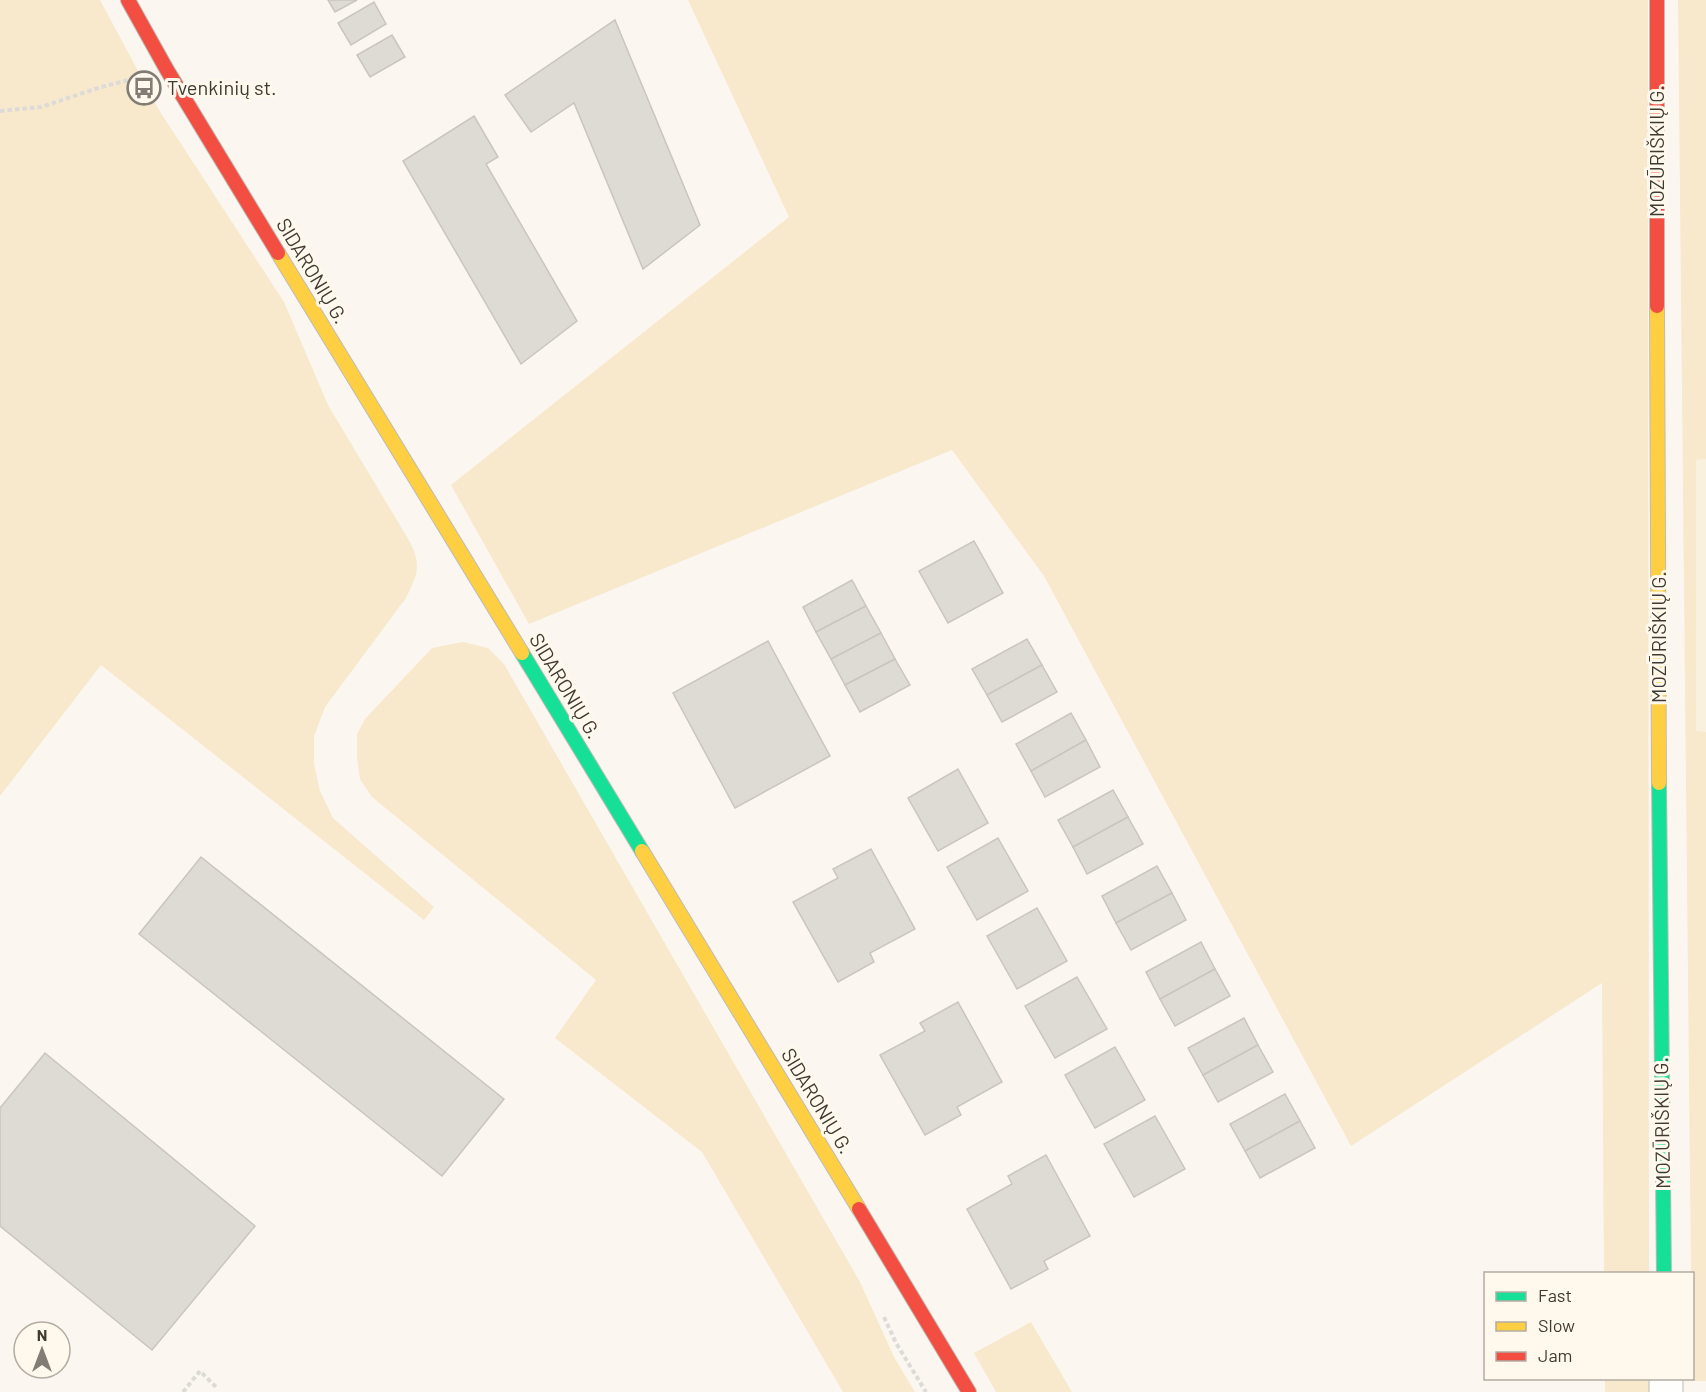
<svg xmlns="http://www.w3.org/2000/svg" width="1706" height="1392" font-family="Barlow,sans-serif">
  <rect width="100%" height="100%" fill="#fbf7f0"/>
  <rect fill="#faf0de" x="1696" y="459" width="10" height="273"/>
  <g fill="#f8e8cc">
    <path d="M0,0h100l59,110 125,192 44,103 82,137c12,24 7,33 -4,56l-81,109 -11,29v28l6,27 13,27 101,89 -10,13 -323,-255 -101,131z"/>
    <polygon points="688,0 1648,0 1649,1273 1604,1273 1602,983 1351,1146 1044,576 952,450 529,624 451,485 789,217"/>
    <polygon points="1678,0 1706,0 1706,459 1696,460 1696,731 1706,732 1706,1381 1692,1381 1692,1274 1691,1273"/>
    <polygon points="463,642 488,648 504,664 860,1282 894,1357 915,1392 843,1392 702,1152 555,1038 596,980 372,797 360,779 357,758 357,734 365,719 432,648"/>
    <polygon points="1031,1322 1072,1392 996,1392 974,1353"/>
    <rect x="1605" y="1379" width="45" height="13"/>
  </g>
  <g fill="#dedad4" stroke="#cac6be" stroke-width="1.5">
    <polygon points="328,0 357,0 335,12"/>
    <polygon points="374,2 386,24 351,45 338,23"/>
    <polygon points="615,20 700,225 643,269 574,103 531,132 505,95"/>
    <polygon points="392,35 405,57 370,77 357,55"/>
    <polygon points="474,116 498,157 486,164 577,321 521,364 403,161"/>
    <polygon points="974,541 1003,593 948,623 919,571"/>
    <polygon points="852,580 866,606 816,632 803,607"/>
    <polygon points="866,606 881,633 831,659 816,632"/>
    <polygon points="881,633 895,659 845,685 831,659"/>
    <polygon points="1027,639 1042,665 987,695 972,669"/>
    <polygon points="768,641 830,756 735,808 673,693"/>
    <polygon points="895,659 910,685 860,712 845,685"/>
    <polygon points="1042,665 1057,692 1002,722 987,695"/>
    <polygon points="1071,713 1086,740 1031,771 1016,744"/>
    <polygon points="1086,740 1100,767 1045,797 1031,771"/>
    <polygon points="958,769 988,823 938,851 908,798"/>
    <polygon points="1113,790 1128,817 1073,847 1058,820"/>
    <polygon points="1128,817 1143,844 1087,874 1073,847"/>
    <polygon points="998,838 1028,891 977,920 947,867"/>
    <polygon points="871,849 915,929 870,953 874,962 838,982 793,902 838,878 833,869"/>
    <polygon points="201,857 504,1099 442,1176 139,934"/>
    <polygon points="1157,866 1172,893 1116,923 1102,896"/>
    <polygon points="1172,893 1186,920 1131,950 1116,923"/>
    <polygon points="1037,908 1067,961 1017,989 987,936"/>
    <polygon points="1201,942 1215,969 1160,999 1146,972"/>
    <polygon points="1215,969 1230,996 1175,1026 1160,999"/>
    <polygon points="1077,977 1107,1029 1055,1058 1025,1006"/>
    <polygon points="958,1002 1002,1082 957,1107 961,1115 925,1135 880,1055 925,1031 920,1023"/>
    <polygon points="1244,1018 1258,1045 1203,1075 1188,1048"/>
    <polygon points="1258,1045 1273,1072 1218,1102 1203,1075"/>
    <polygon points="1115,1047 1145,1100 1095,1128 1065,1075"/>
    <polygon points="45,1053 255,1226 152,1350 0,1226 0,1108"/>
    <polygon points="1285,1094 1300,1121 1245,1151 1230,1124"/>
    <polygon points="1155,1116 1185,1169 1134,1197 1104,1144"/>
    <polygon points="1300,1121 1315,1148 1260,1178 1245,1151"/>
    <polygon points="1046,1155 1090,1236 1044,1261 1048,1269 1011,1289 967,1209 1012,1184 1008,1176"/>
  </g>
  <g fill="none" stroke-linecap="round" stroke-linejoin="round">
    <g stroke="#bfbbb5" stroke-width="35">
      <polyline id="street" points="1666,1378 1666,1392"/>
    </g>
    <g stroke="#bfbbb5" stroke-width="16">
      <g id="fast">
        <polyline points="522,653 642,851"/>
        <polyline points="1659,783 1664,1274"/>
      </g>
    </g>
    <g stroke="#bfbbb5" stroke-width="16">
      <g id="slow">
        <polyline points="278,253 522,653"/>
        <polyline points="1657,306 1659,783"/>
        <polyline points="642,851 859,1209"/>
      </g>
    </g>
    <g stroke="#bfbbb5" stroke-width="16">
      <g id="jam">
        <polyline points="128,0 167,70 278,253"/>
        <polyline points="1657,0 1657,306"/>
        <polyline points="859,1209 969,1392"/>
      </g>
    </g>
    <g stroke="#dcdbd8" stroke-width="4" stroke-dasharray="4.5 3" stroke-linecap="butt">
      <polyline points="0,111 41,107 98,88 136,78"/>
      <polyline points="884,1317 896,1343 926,1392"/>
      <polyline points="183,1392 200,1371 218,1389"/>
    </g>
    <use href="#street" stroke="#fefefd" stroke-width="33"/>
    <use href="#fast" stroke="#16e098" stroke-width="14"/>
    <use href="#slow" stroke="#ffcf43" stroke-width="14"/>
    <use href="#jam" stroke="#f24e42" stroke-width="14"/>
  </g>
  <defs>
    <g id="bus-ring" transform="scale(1.725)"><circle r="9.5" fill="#fff8ec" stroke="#817c74" stroke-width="1.5"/><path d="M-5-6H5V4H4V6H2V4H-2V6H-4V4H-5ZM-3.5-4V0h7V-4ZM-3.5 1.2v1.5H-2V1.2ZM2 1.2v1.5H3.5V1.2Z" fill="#817c74"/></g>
  </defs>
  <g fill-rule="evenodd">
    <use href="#bus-ring" x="144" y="88"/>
  </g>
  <g text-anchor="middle" stroke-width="6" stroke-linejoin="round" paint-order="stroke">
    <g font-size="20" fill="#3f3a32" stroke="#fff8ec" text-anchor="start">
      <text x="167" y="95">Tvenkinių st.</text>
    </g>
    <g font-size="20" fill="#3f3a32" stroke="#fff8ec">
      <text transform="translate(1657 151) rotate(-90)" y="7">MOZŪRIŠKIŲ G.</text>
      <text transform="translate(312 271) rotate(59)" y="7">SIDARONIŲ G.</text>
      <text transform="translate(1659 637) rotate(-90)" y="7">MOZŪRIŠKIŲ G.</text>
      <text transform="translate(565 686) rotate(59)" y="7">SIDARONIŲ G.</text>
      <text transform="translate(817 1101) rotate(59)" y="7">SIDARONIŲ G.</text>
      <text transform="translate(1662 1123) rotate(-91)" y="7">MOZŪRIŠKIŲ G.</text>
    </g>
  </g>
  <rect x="1484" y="1272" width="210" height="108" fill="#fff8ec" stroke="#b2aca2" stroke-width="1.5"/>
  <rect x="1496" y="1292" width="30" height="9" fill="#16e098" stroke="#b2aca2" stroke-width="1.5"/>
  <text x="1538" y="1302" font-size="18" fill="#3f3a32">Fast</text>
  <rect x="1496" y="1322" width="30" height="9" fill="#ffcf43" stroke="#b2aca2" stroke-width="1.5"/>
  <text x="1538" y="1332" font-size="18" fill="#3f3a32">Slow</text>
  <rect x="1496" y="1352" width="30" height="9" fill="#f24e42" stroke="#b2aca2" stroke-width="1.5"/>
  <text x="1538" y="1362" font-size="18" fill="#3f3a32">Jam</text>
  <g transform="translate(42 1350)"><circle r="28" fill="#fff8ec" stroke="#b2aca2" stroke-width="1.5"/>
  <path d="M0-4.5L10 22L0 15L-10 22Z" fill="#817c74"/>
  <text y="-9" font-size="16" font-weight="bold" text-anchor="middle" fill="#3f3a32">N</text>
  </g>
</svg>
